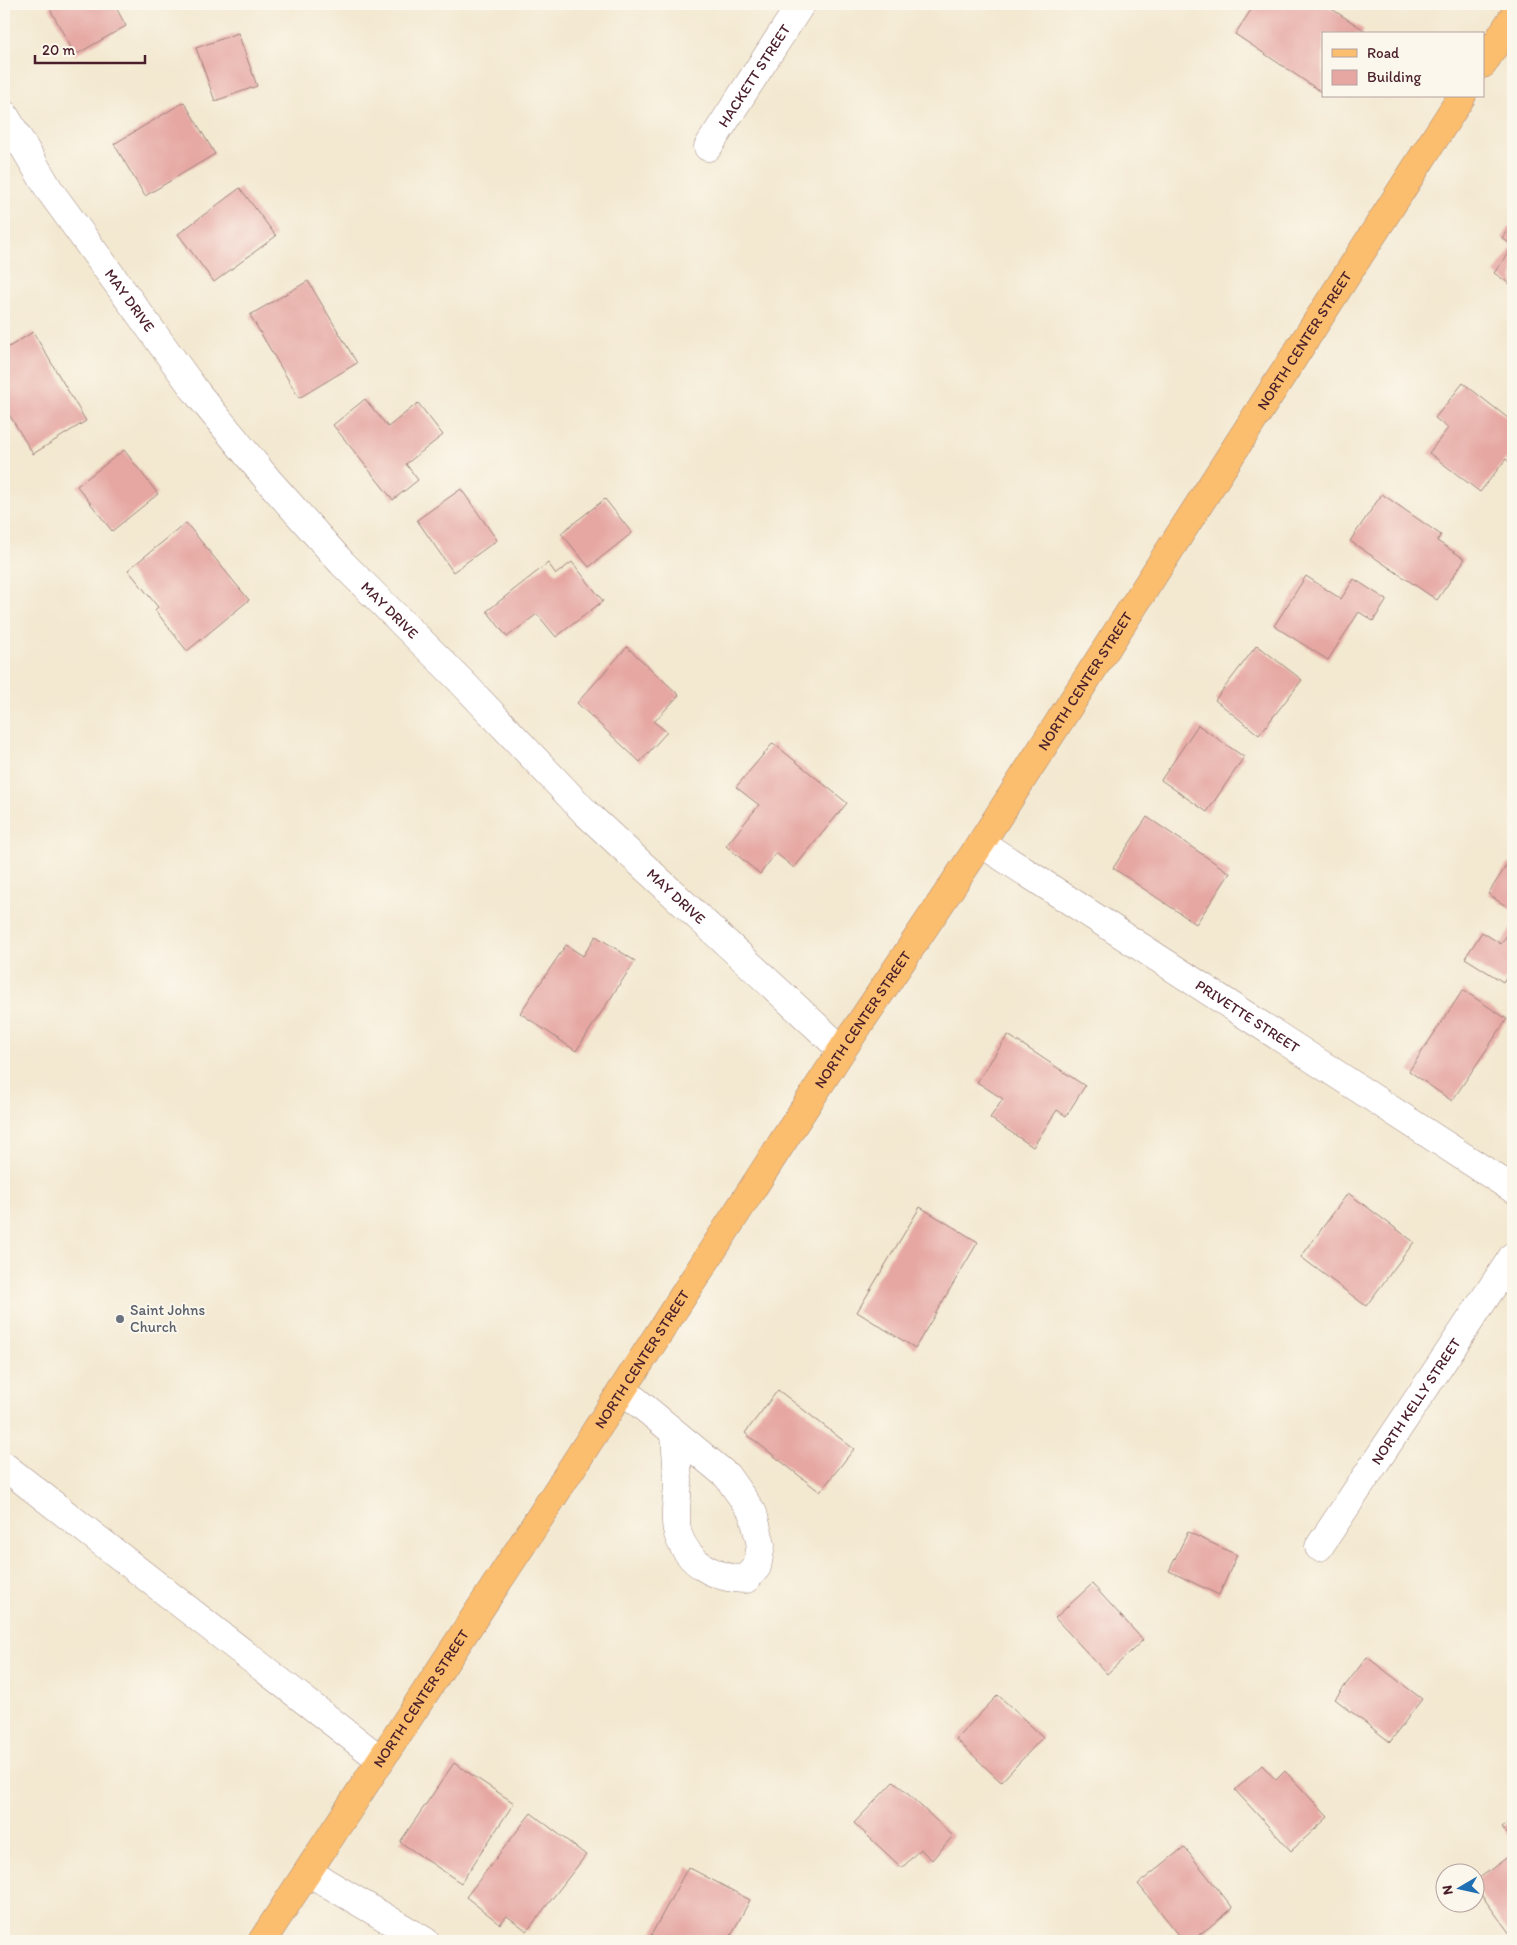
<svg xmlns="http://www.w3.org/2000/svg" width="1517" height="1945" font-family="Itim,sans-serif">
  <rect width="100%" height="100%" fill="#fbf7ec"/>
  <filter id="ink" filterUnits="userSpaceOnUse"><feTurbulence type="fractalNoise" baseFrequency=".02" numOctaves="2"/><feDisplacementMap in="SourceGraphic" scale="10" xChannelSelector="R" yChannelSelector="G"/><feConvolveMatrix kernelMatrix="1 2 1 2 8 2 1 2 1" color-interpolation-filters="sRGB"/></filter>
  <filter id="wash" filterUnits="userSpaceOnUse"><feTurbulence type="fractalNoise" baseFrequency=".0096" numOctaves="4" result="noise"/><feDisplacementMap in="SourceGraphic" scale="20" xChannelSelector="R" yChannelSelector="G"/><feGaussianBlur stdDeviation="1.12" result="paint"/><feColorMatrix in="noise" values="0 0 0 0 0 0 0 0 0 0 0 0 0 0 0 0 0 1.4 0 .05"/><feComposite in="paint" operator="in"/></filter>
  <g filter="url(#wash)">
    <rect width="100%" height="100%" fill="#f3e8d0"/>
    <g id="blocks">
      <g fill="#e6a7a3">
        <polygon points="55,4 114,4 126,26 75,55 49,7"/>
        <polygon points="1255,4 1324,4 1364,30 1362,34 1323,34 1323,93 1235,34"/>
        <polygon points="238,33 257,86 215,101 196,48"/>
        <polygon points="184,102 215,154 145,196 114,144"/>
        <polygon points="240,188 276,236 214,282 178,234"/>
        <polygon points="1513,222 1513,286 1494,273 1513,246 1502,238"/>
        <polygon points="308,281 357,363 299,398 250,315"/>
        <polygon points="33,332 86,421 33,454 4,406 4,350"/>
        <polygon points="1463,383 1513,422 1513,465 1506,459 1480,492 1429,453 1448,428 1435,418"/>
        <polygon points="365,399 388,427 418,403 443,435 406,464 418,480 393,500 333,425"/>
        <polygon points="124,450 158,494 112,531 77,486"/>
        <polygon points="461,489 497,540 453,572 417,520"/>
        <polygon points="1382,494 1441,535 1437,541 1465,559 1437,600 1350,541"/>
        <polygon points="605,499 632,533 589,567 561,533"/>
        <polygon points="186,523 249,600 187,651 155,610 158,607 128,570"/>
        <polygon points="572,562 603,601 556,637 537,614 507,637 487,611 548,563 556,574"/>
        <polygon points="1306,576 1341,599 1354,579 1387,600 1373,621 1359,612 1328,660 1274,626"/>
        <polygon points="1257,645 1302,680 1259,735 1215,700"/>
        <polygon points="627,647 679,695 654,722 667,732 640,762 577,703"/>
        <polygon points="1198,725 1244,757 1207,812 1161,780"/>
        <polygon points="773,743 847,803 794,868 776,853 760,874 726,846 759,805 736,787"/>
        <polygon points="1147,817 1230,873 1196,924 1113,868"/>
        <polygon points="1508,863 1513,866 1513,911 1488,894"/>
        <polygon points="1513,926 1513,966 1503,982 1465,958 1482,932 1501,944"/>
        <polygon points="596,936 635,961 576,1051 520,1013 566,945 583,956"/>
        <polygon points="1463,990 1507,1019 1452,1101 1409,1071"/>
        <polygon points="1008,1035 1085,1086 1066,1116 1057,1110 1033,1147 990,1118 1003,1099 977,1082"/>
        <polygon points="1348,1193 1414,1242 1366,1306 1301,1257"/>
        <polygon points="920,1207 978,1242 915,1348 857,1312"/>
        <polygon points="778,1390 854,1449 820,1492 745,1433"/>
        <polygon points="1188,1532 1237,1555 1219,1595 1169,1571"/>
        <polygon points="1092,1584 1143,1640 1107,1674 1055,1618"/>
        <polygon points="1367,1657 1422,1699 1390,1742 1335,1699"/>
        <polygon points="998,1695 1043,1737 1001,1782 956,1739"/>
        <polygon points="454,1763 514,1803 461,1883 400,1842"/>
        <polygon points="1262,1765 1276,1780 1285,1771 1328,1817 1291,1851 1235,1790"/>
        <polygon points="894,1781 953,1836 932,1860 920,1849 902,1868 854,1823"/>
        <polygon points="531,1813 586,1855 527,1931 507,1916 500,1924 466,1897"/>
        <polygon points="1513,1819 1513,1842 1502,1827"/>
        <polygon points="1184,1847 1233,1908 1192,1941 1184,1941 1138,1884"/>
        <polygon points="1513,1853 1513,1938 1474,1885 1474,1882"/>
        <polygon points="688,1867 750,1900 728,1941 648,1941"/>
      </g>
    </g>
  </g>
  <g filter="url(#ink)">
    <use href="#blocks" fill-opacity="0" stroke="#9e847e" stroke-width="1"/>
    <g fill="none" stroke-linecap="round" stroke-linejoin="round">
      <g stroke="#9e847e" stroke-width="29">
        <g id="minor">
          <path id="s1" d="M4,114l46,77 147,202 71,87 74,83 117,116 127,134 256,237"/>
          <path id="s2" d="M708,147l93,-143"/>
          <path id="s3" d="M981,843l532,346"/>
          <path d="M623,1390l104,86 26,37 8,32 -4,22 -11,12c-30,0 -58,-15 -68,-45 -5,-17 0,-37 0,-54 -1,-15 -2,-31 -3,-46"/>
          <polyline points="4,1466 381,1760"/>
          <path id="s4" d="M1319,1547l194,-291"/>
          <polyline points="308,1872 425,1941"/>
        </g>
      </g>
      <g stroke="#9e847e" stroke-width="29">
        <g id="major">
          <polyline points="1483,64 1513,17"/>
          <path id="s5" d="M262,1941l258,-393 322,-498 139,-207 481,-747"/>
        </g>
      </g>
      <use href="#minor" stroke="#fff" stroke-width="28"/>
      <use href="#major" stroke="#fbbd6e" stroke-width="28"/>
    </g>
  </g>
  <circle fill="#6b7280" stroke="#fbf7ec" stroke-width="2" cx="120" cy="1319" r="5"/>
  <g text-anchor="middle" stroke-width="4" stroke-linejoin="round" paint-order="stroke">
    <g font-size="15" fill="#4a1f2b" stroke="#fbf7ec">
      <text dy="5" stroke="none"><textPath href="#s2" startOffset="85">HACKETT STREET</textPath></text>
      <text dy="5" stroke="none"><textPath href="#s1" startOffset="225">MAY DRIVE</textPath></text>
      <text dy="5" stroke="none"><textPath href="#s5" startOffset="1910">NORTH CENTER STREET</textPath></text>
      <text dy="5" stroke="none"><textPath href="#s1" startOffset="630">MAY DRIVE</textPath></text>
      <text dy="5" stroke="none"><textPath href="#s5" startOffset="1505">NORTH CENTER STREET</textPath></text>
      <text dy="5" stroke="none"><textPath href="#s1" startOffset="1035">MAY DRIVE</textPath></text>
      <text dy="5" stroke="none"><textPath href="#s3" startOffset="318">PRIVETTE STREET</textPath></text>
      <text dy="5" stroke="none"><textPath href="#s5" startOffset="1100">NORTH CENTER STREET</textPath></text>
      <text dy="5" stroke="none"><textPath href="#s5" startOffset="695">NORTH CENTER STREET</textPath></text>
      <text dy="5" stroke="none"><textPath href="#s4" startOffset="175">NORTH KELLY STREET</textPath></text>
      <text dy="5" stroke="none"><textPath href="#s5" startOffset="290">NORTH CENTER STREET</textPath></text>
    </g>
    <g font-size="15" fill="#5b616d" stroke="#fbf7ec" text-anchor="start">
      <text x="130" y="1315">Saint Johns<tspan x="130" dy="17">Church</tspan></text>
    </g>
  </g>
  <rect width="1517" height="1945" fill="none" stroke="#fbf7ec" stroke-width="20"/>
  <rect x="1322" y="32" width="162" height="65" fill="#fbf7ec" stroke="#b4a19f"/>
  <rect x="1332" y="49" width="25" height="8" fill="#fbbd6e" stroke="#b4a19f"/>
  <text x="1367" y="58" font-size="15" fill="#4a1f2b">Road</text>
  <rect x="1332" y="70" width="25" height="15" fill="#e6a7a3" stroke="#b4a19f"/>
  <text x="1367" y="82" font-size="15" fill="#4a1f2b">Building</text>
  <g transform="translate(1460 1888) rotate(261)"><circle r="24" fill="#fbf7ec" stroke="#b4a19f"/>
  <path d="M0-4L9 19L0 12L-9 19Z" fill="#1f6fb2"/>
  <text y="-8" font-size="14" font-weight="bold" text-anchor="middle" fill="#4a1f2b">N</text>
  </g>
  <path d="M35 55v8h110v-8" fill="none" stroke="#4a1f2b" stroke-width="2.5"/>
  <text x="42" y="55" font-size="15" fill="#4a1f2b" stroke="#fbf7ec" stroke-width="4" paint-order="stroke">20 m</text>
</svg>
